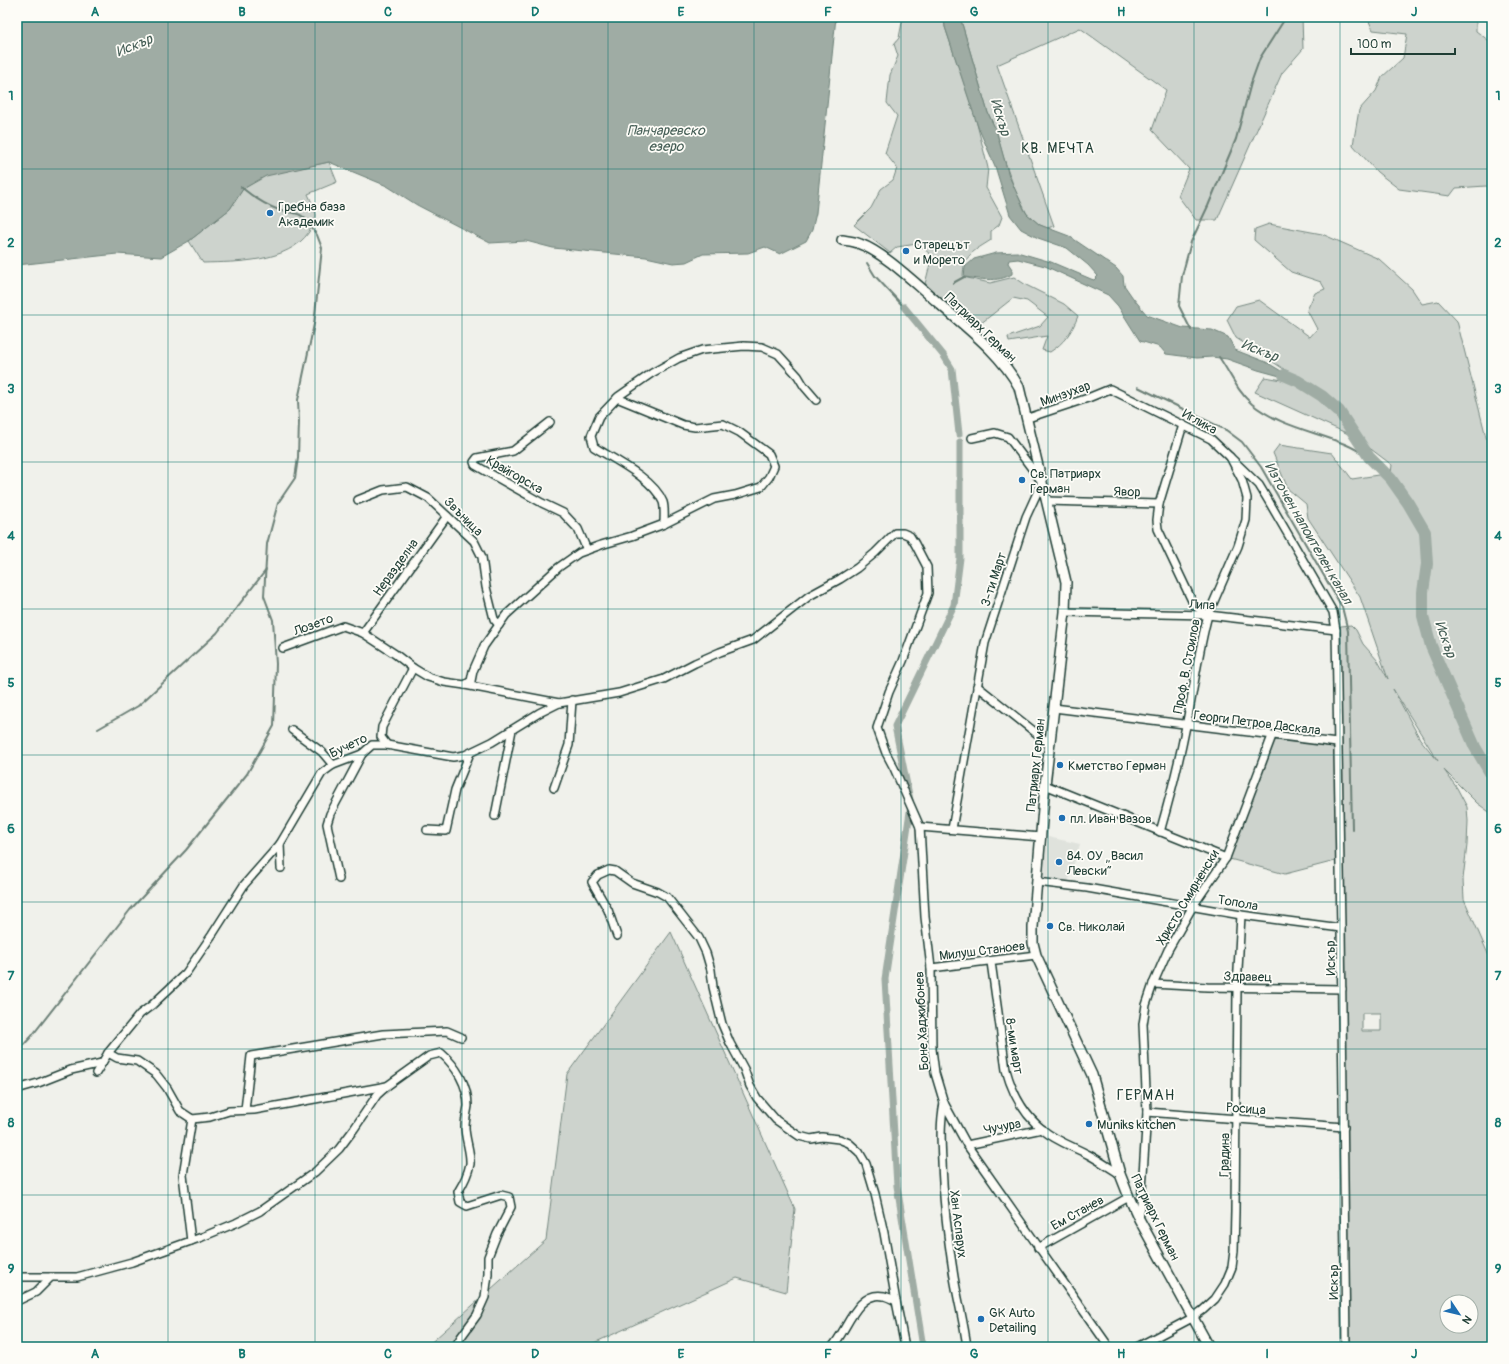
<svg xmlns="http://www.w3.org/2000/svg" width="1509" height="1364" font-family="Pangolin,sans-serif">
  <rect width="100%" height="100%" fill="#f0f1eb"/>
  <filter id="ink" filterUnits="userSpaceOnUse"><feTurbulence type="fractalNoise" baseFrequency=".025" numOctaves="2"/><feDisplacementMap in="SourceGraphic" scale="8" xChannelSelector="R" yChannelSelector="G"/><feConvolveMatrix kernelMatrix="1 2 1 2 8 2 1 2 1" color-interpolation-filters="sRGB"/></filter>
  <g filter="url(#ink)">
    <polygon fill="#dfe2dc" points="1048,837 1080,844 1068,883 1041,879"/>
    <g fill="#cdd3cd" stroke="#768880" fill-rule="evenodd">
      <path d="M903,17h41l1,10 30,89 13,52 -2,20 16,29 -3,8 -8,6v9c-17,11 -28,15 -28,37l27,6 24,-6 12,8 38,19 14,12c-6,16 -14,27 -28,36l-8,-2 5,-14 -38,6 -1,-5 32,-11 8,-9 -21,-16 -14,-3 -38,30 -50,-44 7,-28 -10,-9 -5,-3 -20,3 -7,6 -36,-28 17,-17 10,-19 12,-9 4,-12 -12,-15 12,-37 -10,-13 3,-28 8,-19 -4,-12 5,-6z"/>
      <polygon points="960,17 1302,17 1303,49 1282,73 1217,220 1196,220 1178,196 1189,169 1152,130 1166,90 1080,28 997,65 1054,226 1047,228 1040,225 1027,214 1015,190 1003,156 996,130 988,113"/>
      <polygon points="1367,17 1476,17 1476,31 1492,43 1492,188 1486,186 1456,188 1450,196 1399,189 1377,172 1353,145 1359,110 1376,91 1382,77 1403,58 1407,34 1373,30"/>
      <path d="M329,162l8,20 -29,12c3,7 7,14 8,21 0,5 -5,12 -7,17 -21,31 -73,30 -106,31l-14,-22 41,-32 13,-20 23,-14z"/>
      <path d="M1269,224l53,10 57,25 33,30 10,15 16,-3 19,20 35,140v353l-15,-11 -33,-33 13,18 10,19 1,14 -1,24 -4,34 1,20 28,64v384h-146l-7,-487 -54,14 -59,-16 46,-122 65,7 -1,-113 5,-4 10,-1 5,5 7,14 15,17 10,18 -28,-82 -52,-79 -2,-14 -18,-15 -15,-36 6,-8 53,8 20,26 39,-6 1,-8 -37,-28 -100,-45 10,-15 29,5 2,-5 -60,-39 -9,-18 9,-14 23,-6 51,37 7,-8 -10,-19 8,-17 10,-4 -4,-7 -30,-10 -37,-32 1,-11zM1393,689l45,72 -18,-22zM1362,1013h19v18h-19zM1447,1302h24v24h-24z"/>
      <polygon points="671,932 795,1209 786,1292 737,1278 585,1347 426,1347 546,1240 567,1074"/>
    </g>
    <g fill="#9faca4" stroke="#6c8077">
      <polygon points="17,17 836,17 816,213 812,230 806,241 780,254 765,247 748,253 703,254 686,262 673,263 646,257 553,248 526,241 490,243 417,205 387,186 329,162 266,176 243,189 230,209 189,241 161,257 117,254 17,265"/>
      <path d="M944,17h16l28,96 8,17 13,46 15,33 3,5 13,11 29,11 47,32 7,8 1,9 9,13 14,17 36,13 29,2 16,7 7,13 31,12 32,19 -40,-11 -31,-11 -15,-2 -15,1 -31,-4 -6,-7 -20,-6 -22,-35 -10,-11 -63,-29 -27,-7 -9,1 -1,3 4,6v5c-15,9 -32,5 -48,3l1,-10 9,-8 22,-6 21,-1 34,10 40,17 3,1 4,-4 -10,-11 -21,-17 -29,-10 -17,-9 -11,-14 -15,-49 -17,-39 -33,-100z"/>
    </g>
    <g fill="none" stroke-linecap="round" stroke-linejoin="round">
      <g stroke="#6c8077" stroke-width="2">
        <path d="M241,187c12,10 24,18 38,23 12,4 20,0 29,12"/>
        <polyline points="867,263 875,276 904,307"/>
        <polyline points="953,283 964,277"/>
        <polyline points="1191,330 1179,306 1182,276 1191,242 1208,206 1236,139 1251,83 1260,58 1286,17"/>
        <path d="M1219,357c11,16 18,34 33,47 26,21 60,27 90,39 9,3 18,9 27,14"/>
        <polyline points="1138,387 1226,430 1242,442 1261,467 1342,607 1348,631 1352,829"/>
        <polyline points="98,729 138,706 217,633 266,570"/>
        <polyline points="17,1052 31,1037 130,910 186,850 247,774 274,726 276,664 273,620 264,596 267,544 278,503 295,478 298,458 299,421 298,400 314,324 322,248 317,235 311,227"/>
      </g>
      <g stroke="#9faca4" stroke-width="7">
        <polyline points="904,307 944,356 952,369 959,434"/>
        <polyline points="923,1347 897,1186 885,979 911,805 895,726 954,605 960,558 960,442"/>
      </g>
      <polyline stroke="#9faca4" stroke-width="12" points="1284,375 1298,381 1322,396 1339,411 1369,457 1391,479 1408,503 1425,532 1427,564 1423,592 1423,616 1431,646 1475,747 1492,776"/>
      <g stroke="#1f3d34" stroke-width="10">
        <g id="street">
          <polyline points="1028,418 1088,398 1110,389 1211,439 1230,457 1242,480 1247,498 1246,520 1238,546 1208,615"/>
          <polyline points="550,422 513,451 477,458 474,462 475,465 542,503 563,513 578,529 587,550"/>
          <polyline points="1230,457 1259,485 1268,500 1333,612 1336,630 1341,928 1346,1347"/>
          <polyline points="358,500 383,490 407,487 428,498 474,541 482,557 486,587 494,619 499,625"/>
          <polyline points="1046,501 1159,504"/>
          <path d="M664,524c0,-6 1,-16 -1,-22 -9,-23 -48,-42 -69,-55l-3,-11 8,-19 20,-21 33,-23 27,-15 23,-8 42,-4 18,1 16,7 20,22 6,10 12,14"/>
          <polyline points="1065,612 1208,615 1336,630"/>
          <polyline points="363,633 447,516"/>
          <polyline points="283,648 343,626 363,633 395,654 413,668 428,677 444,682 465,685 559,703"/>
          <polyline points="465,685 471,681 473,671 484,646 506,615 559,567 579,553 601,545 632,536 664,524 714,499 735,495 761,487 769,477 774,466 769,454 739,432 723,424 695,427 683,425 617,398"/>
          <polyline points="977,686 1050,744"/>
          <polyline points="1054,708 1337,743"/>
          <polyline points="292,730 322,752 333,765"/>
          <polyline points="387,745 381,737 382,727 413,668"/>
          <polyline points="1045,785 1226,858"/>
          <polyline points="554,788 569,745 572,700"/>
          <polyline points="495,816 512,730"/>
          <polyline points="920,827 1041,837"/>
          <polyline points="952,829 985,643 1026,517 1042,482 1008,437 995,433 972,438"/>
          <polyline points="427,830 446,831 455,790 470,753"/>
          <path d="M1160,832c10,-35 19,-70 26,-106 8,-37 12,-74 22,-111l-14,-10 -36,-76 -1,-9 2,-16 24,-79"/>
          <polyline points="281,868 280,844 322,773 333,765 362,754 372,745 387,745 453,757 465,755 492,742 539,713 559,703 619,693 664,679 695,663 720,652 753,640 809,596 840,579 857,568 875,553 895,533 903,533 910,536 915,544 927,567 928,593 903,661 889,692 877,728 886,753 894,768 920,827 925,917 931,968 932,1049 935,1073 944,1103 967,1145 1109,1347"/>
          <polyline points="339,879 327,824 330,814 362,754"/>
          <polyline points="1037,882 1087,888 1241,915 1341,928"/>
          <polyline points="617,936 608,910 592,882 598,875 609,870 615,871 632,883 658,892 667,897 699,938 706,953 711,970 713,987 722,1024 730,1043 744,1069 750,1086 757,1098 776,1120 799,1136 811,1139 822,1137 839,1139 849,1143 859,1152 866,1164 875,1194 884,1233 896,1301"/>
          <path d="M991,962l15,108c6,22 18,45 37,60 13,11 31,17 46,25 11,6 21,13 31,19"/>
          <polyline points="931,968 1036,955"/>
          <polyline points="1153,984 1207,987 1342,989"/>
          <polyline points="108,1053 117,1058 137,1061 156,1074 167,1088 180,1111 192,1119 210,1117 229,1111 254,1110 387,1086"/>
          <polyline points="96,1073 108,1053 140,1014 152,1005 186,973 212,935 244,885 280,844"/>
          <polyline points="17,1089 38,1083 71,1070 102,1063"/>
          <path d="M944,1103c-4,20 -3,39 -2,58 1,39 6,78 12,116 4,24 10,46 13,70"/>
          <polyline points="245,1110 251,1056 383,1034 447,1031 461,1037"/>
          <polyline points="1147,1112 1344,1127"/>
          <polyline points="967,1145 1042,1129"/>
          <polyline points="1139,1219 1141,1205 1147,1112 1143,1024 1146,1005 1153,984 1168,950 1193,906 1226,858 1272,736"/>
          <polyline points="191,1241 183,1175 192,1119"/>
          <polyline points="1038,1248 1129,1197"/>
          <path d="M17,1277h60l55,-15 70,-25 34,-14 24,-12 55,-39 24,-23 15,-20 23,-34 10,-9 42,-30 12,-3c15,13 27,32 27,53 -1,7 -3,14 -3,21 0,12 6,25 5,37 -2,10 -7,20 -12,28l2,10 7,4 34,-11 8,2 2,10 -14,27 -9,23v17l-3,23 -8,18 -16,22 -6,10"/>
          <polyline points="17,1301 36,1292 51,1277"/>
          <path d="M832,1347c15,-16 25,-57 52,-51 4,1 8,3 12,5l9,46"/>
          <polyline points="1137,1347 1192,1318 1203,1310 1215,1299 1225,1284 1232,1267 1234,1251 1235,1212 1237,988 1241,915"/>
        </g>
      </g>
      <g stroke="#1f3d34" stroke-width="12">
        <path id="secondary" d="M842,240c6,1 12,1 18,4 23,8 55,39 75,56 29,26 65,52 84,87l47,195 -1,30 -20,173 -12,142v16l3,12 56,120 28,99 9,23 10,22 70,128"/>
      </g>
      <use href="#street" stroke="#fdfcf7" stroke-width="7"/>
      <use href="#secondary" stroke="#fdfcf7" stroke-width="9"/>
    </g>
  </g>
  <path fill="none" stroke="#0f766e" stroke-width="1" stroke-opacity="0.55" d="M168,17v1330M315,17v1330M462,17v1330M608,17v1330M754,17v1330M901,17v1330M1048,17v1330M1194,17v1330M1340,17v1330M17,169h1475M17,315h1475M17,462h1475M17,609h1475M17,755h1475M17,902h1475M17,1049h1475M17,1195h1475"/>
  <g fill="#1f6fb2" stroke="#fdfcf7" stroke-width="1.5">
    <circle cx="270" cy="213" r="4"/>
    <circle cx="906" cy="251" r="4"/>
    <circle cx="1022" cy="480" r="4"/>
    <circle cx="1060" cy="765" r="4"/>
    <circle cx="1062" cy="818" r="4"/>
    <circle cx="1059" cy="862" r="4"/>
    <circle cx="1050" cy="926" r="4"/>
    <circle cx="1089" cy="1124" r="4"/>
    <circle cx="981" cy="1319" r="4"/>
  </g>
  <g text-anchor="middle" stroke-width="3.5" stroke-linejoin="round" paint-order="stroke">
    <g font-size="13" fill="#1f3d34" stroke="#fdfcf7" text-anchor="start">
      <text x="278" y="211">Гребна база<tspan x="278" dy="15">Академик</tspan></text>
      <text x="914" y="249">Старецът<tspan x="914" dy="15">и Морето</tspan></text>
      <text x="1030" y="478">Св. Патриарх<tspan x="1030" dy="15">Герман</tspan></text>
      <text x="1068" y="770">Кметство Герман</text>
      <text x="1070" y="823">пл. Иван Вазов</text>
      <text x="1067" y="860">84. ОУ „Васил<tspan x="1067" dy="15">Левски“</tspan></text>
      <text x="1058" y="931">Св. Николай</text>
      <text x="1097" y="1129">Muniks kitchen</text>
      <text x="989" y="1317">GK Auto<tspan x="989" dy="15">Detailing</tspan></text>
    </g>
    <g font-size="13" fill="#1f3d34" stroke="#fdfcf7">
      <text transform="translate(981 327) rotate(44)" y="5">Патриарх Герман</text>
      <text transform="translate(1065 393) rotate(-20)" y="5">Минзухар</text>
      <text transform="translate(1200 421) rotate(29)" y="5">Иглика</text>
      <text transform="translate(515 474) rotate(30)" y="5">Крайгорска</text>
      <text transform="translate(1127 491) rotate(2)" y="5">Явор</text>
      <text transform="translate(464 516) rotate(45)" y="5">Звъница</text>
      <text transform="translate(395 567) rotate(-54)" y="5">Неразделна</text>
      <text transform="translate(993 579) rotate(-72)" y="5">3-ти Март</text>
      <text transform="translate(1202 604) rotate(3)" y="5">Липа</text>
      <text transform="translate(313 624) rotate(-20)" y="5">Лозето</text>
      <text transform="translate(1186 666) rotate(-79)" y="5">Проф. В. Стоилов</text>
      <text transform="translate(1257 722) rotate(7)" y="5">Георги Петров Даскала</text>
      <text transform="translate(348 745) rotate(-25)" y="5">Бучето</text>
      <text transform="translate(1035 765) rotate(-84)" y="5">Патриарх Герман</text>
      <text transform="translate(1187 897) rotate(-59)" y="5">Христо Смирненски</text>
      <text transform="translate(1238 902) rotate(10)" y="5">Топола</text>
      <text transform="translate(982 950) rotate(-7)" y="5">Милуш Станоев</text>
      <text transform="translate(1330 958) rotate(-91)" y="5">Искър</text>
      <text transform="translate(1248 976) rotate(1)" y="5">Здравец</text>
      <text transform="translate(921 1021) rotate(-93)" y="5">Боне Хаджибонев</text>
      <text transform="translate(1015 1046) rotate(81)" y="5">8-ми март</text>
      <text transform="translate(1246 1108) rotate(4)" y="5">Росица</text>
      <text transform="translate(1002 1126) rotate(-11)" y="5">Чучура</text>
      <text transform="translate(1224 1155) rotate(-89)" y="5">Градина</text>
      <text transform="translate(1077 1212) rotate(-29)" y="5">Ем Станев</text>
      <text transform="translate(1156 1217) rotate(64)" y="5">Патриарх Герман</text>
      <text transform="translate(959 1224) rotate(83)" y="5">Хан Аспарух</text>
      <text transform="translate(1333 1282) rotate(-90)" y="5">Искър</text>
    </g>
    <g font-size="14" font-style="italic" fill="#455e56" stroke="#fdfcf7">
      <text transform="translate(134 45) rotate(-22)" y="5">Искър</text>
      <text transform="translate(1001 117) rotate(73)" y="5">Искър</text>
      <text x="666" y="135">Панчаревско<tspan x="666" dy="16">езеро</tspan></text>
      <text transform="translate(1260 350) rotate(22)" y="5">Искър</text>
      <text transform="translate(1309 533) rotate(60)" y="5">Източен напоителен канал</text>
      <text transform="translate(1446 639) rotate(71)" y="5">Искър</text>
    </g>
    <g font-size="14" letter-spacing="1" fill="#1f3d34" stroke="#fdfcf7">
      <text x="1058" y="153">КВ. МЕЧТА</text>
    </g>
    <g font-size="15" letter-spacing="1" fill="#1f3d34" stroke="#fdfcf7">
      <text x="1146" y="1100">ГЕРМАН</text>
    </g>
  </g>
  <rect width="1509" height="1364" fill="none" stroke="#fdfcf7" stroke-width="44"/>
  <g transform="translate(1459 1314) rotate(125)"><circle r="19" fill="#fdfcf7" stroke="#a4b0a9"/>
  <path d="M0-3L7 15L0 10L-7 15Z" fill="#1f6fb2"/>
  <text y="-6" font-size="11" font-weight="bold" text-anchor="middle" fill="#1f3d34">N</text>
  </g>
  <path d="M1351 48v6h104v-6" fill="none" stroke="#1f3d34" stroke-width="2"/>
  <text x="1357" y="48" font-size="12" fill="#1f3d34" stroke="#fdfcf7" stroke-width="3" paint-order="stroke">100 m</text>
  <rect x="22" y="22" width="1465" height="1320" fill="none" stroke="#0f766e" stroke-width="1.5"/>
  <g font-size="13" text-anchor="middle" font-weight="bold" fill="#0f766e">
    <text x="95" y="16">A</text>
    <text x="242" y="16">B</text>
    <text x="388" y="16">C</text>
    <text x="535" y="16">D</text>
    <text x="681" y="16">E</text>
    <text x="828" y="16">F</text>
    <text x="974" y="16">G</text>
    <text x="1121" y="16">H</text>
    <text x="1267" y="16">I</text>
    <text x="1414" y="16">J</text>
    <text x="11" y="100">1</text>
    <text x="1498" y="100">1</text>
    <text x="11" y="247">2</text>
    <text x="1498" y="247">2</text>
    <text x="11" y="393">3</text>
    <text x="1498" y="393">3</text>
    <text x="11" y="540">4</text>
    <text x="1498" y="540">4</text>
    <text x="11" y="687">5</text>
    <text x="1498" y="687">5</text>
    <text x="11" y="833">6</text>
    <text x="1498" y="833">6</text>
    <text x="11" y="980">7</text>
    <text x="1498" y="980">7</text>
    <text x="11" y="1127">8</text>
    <text x="1498" y="1127">8</text>
    <text x="11" y="1273">9</text>
    <text x="1498" y="1273">9</text>
    <text x="95" y="1358">A</text>
    <text x="242" y="1358">B</text>
    <text x="388" y="1358">C</text>
    <text x="535" y="1358">D</text>
    <text x="681" y="1358">E</text>
    <text x="828" y="1358">F</text>
    <text x="974" y="1358">G</text>
    <text x="1121" y="1358">H</text>
    <text x="1267" y="1358">I</text>
    <text x="1414" y="1358">J</text>
  </g>
</svg>
